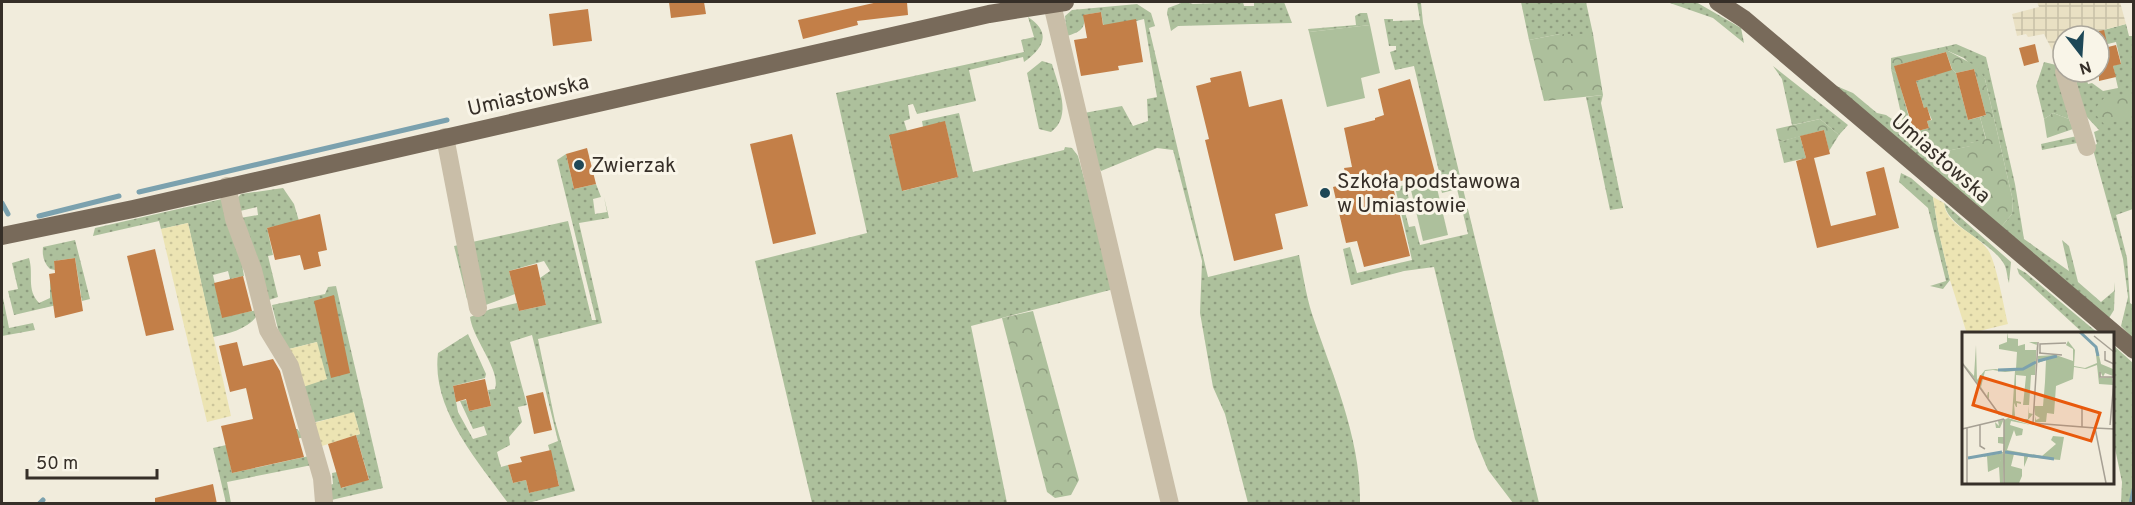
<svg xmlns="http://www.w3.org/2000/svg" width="2135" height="505" font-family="Overpass,sans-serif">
  <defs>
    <pattern id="grass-dots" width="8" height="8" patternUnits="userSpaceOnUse" patternTransform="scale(1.5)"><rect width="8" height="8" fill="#adc09c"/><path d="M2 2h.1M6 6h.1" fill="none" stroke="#8e9c7f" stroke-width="1.8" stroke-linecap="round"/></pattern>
    <pattern id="forest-crowns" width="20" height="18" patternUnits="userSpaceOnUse" patternTransform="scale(1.5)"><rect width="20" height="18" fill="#adc09c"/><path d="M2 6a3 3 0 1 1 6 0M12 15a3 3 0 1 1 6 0" fill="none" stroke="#8e9c7f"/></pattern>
    <pattern id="sand-dots" width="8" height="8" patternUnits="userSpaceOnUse" patternTransform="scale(1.5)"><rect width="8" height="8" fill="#ece4b3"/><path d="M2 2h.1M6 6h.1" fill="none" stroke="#cbc49a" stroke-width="1.8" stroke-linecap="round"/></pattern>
    <pattern id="plaza-grid" width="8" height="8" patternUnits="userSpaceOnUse" patternTransform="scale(1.5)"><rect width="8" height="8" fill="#e9e0c3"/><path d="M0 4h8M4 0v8" fill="none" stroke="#c8c0a8"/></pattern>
  </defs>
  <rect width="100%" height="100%" fill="#f1ecdc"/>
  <g fill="url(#grass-dots)" fill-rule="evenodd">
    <polygon points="1184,2 1193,4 1243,2 1244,6 1254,6 1254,2 1284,2 1292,23 1178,26 1171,31 1167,13 1168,8"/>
    <polygon points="1417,2 1450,2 1421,3 1423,23 1539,503 1513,503 1488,470 1475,439 1434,267 1404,271 1351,285 1343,249 1350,247 1357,273 1412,260 1395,187 1406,185 1411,210 1405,212 1409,227 1415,226 1420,245 1468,234 1457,189 1442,193 1438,177 1440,176 1414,66 1395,70 1390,52 1396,50 1396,46 1389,46 1384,19 1393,19 1393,21 1420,20"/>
    <polygon points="1521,2 1586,2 1593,34 1560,34 1529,40"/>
    <polygon points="1667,2 1696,2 1741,28 1744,43 1713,18"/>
    <path d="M1137,4l14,9 4,13 -6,2 59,249 91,-22c4,19 7,40 13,59 20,60 49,124 48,189h-112l-23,-89 -12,-27 -13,-74 2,-52 -29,-111 -16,-2 -56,23 -6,-12 -11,-46 38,-7 11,20 15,-5 -1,-22 10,-2 -13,-78 -40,10 -3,-17 -17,3c2,14 -4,17 -17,21l-2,-20 7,-6z"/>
    <polygon points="1360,13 1367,13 1370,25 1309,32 1308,29 1356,25 1355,16"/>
    <path d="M1028,17c23,15 17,30 -4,45l-1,-5 -54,13 7,31 -59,13 -4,-10 -5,1 2,14 -6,2 3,10 -18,5 14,55 55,-14 -13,-55 -22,5 -1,-6 37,-8 14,59 91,-22 1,-3 7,1 6,8 36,133 -143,37 36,177h-195l-57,-242 112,-28 -31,-140 188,-41 -3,-12 13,-3z"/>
    <polygon points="2126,24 2129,36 2134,36 2133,209 2116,215 2127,258 2130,303 2133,305 2133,339 2121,326 2128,297 2123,259 2092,146 2097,144 2094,132 2099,130 2085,115 2076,81 2087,80 2088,84 2092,83 2103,91 2118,88 2113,66 2121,63 2116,42 2099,46 2099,36 2081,36"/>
    <polygon points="1956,44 1986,57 2015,184 2024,239 2069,271 2062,240 2069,246 2078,282 2101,302 2114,291 2115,282 2114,310 2109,318 2001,227 2012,214 2013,201 1985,79 1964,58 1948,51 1948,46"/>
    <path d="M1042,61l10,3c6,22 21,52 -1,68l-12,-3 -12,-56z"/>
    <polygon points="2044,62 2056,65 2069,119 2053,113 2044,119 2036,86"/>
    <polygon points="1773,66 1848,125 1839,135 1820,119 1792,125 1782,79"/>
    <polygon points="1891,69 1897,74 1913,132 1929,128 1927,121 1932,120 1927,108 1924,108 1916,81 1952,69 1956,73 1968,120 1980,117 1986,140 1970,143 1971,146 1942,152 1926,164 1834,85 1853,93 1877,113 1886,115 1904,127"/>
    <polygon points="1603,95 1601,103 1623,208 1610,210 1586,97"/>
    <polygon points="1800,136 1806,158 1784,163 1779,142"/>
    <polygon points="2077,136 2077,143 2042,150 2041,144"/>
    <path d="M566,154l8,35 22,-5 5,13 -8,2 2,15 12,-2 -3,-15 5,21 -30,5 23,100 -64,16 17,82 20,70 -47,12h-20c-31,-43 -77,-94 -70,-150l30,-19 18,40 -1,4 -32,8 5,26 15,27 14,-4 -3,-9 -11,3 -13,-28 6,-1 3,11 22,-5 -3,-16 7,-1c6,-19 -22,-49 -25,-72l21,-8 26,-6 2,8 27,-6 -6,-27 10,-7 -6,-10 -35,10 6,23 -32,12 -16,-7 -13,-53 114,-25 24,99h4l-39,-160zM532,335l26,106 -10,4 11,40 -30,8 -3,-13 -13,3 -5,-18 -7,2 -4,-15 13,-7 -1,-8 13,-15 -4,-15 9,-2 -17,-63z"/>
    <polygon points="1901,173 1911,178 1933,197 1938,229 1950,280 1943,289 1930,286 1946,281 1928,208 1899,182"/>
    <polygon points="283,188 294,204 299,221 267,228 273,255 268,256 278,297 269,300 240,218 258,215 257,207 240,211 236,199 241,194"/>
    <path d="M222,199l19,60 3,17 -14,3 -2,-8 -15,4 9,42 35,-7 1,4c-8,14 -29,20 -45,23l-25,-114 -27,6 -2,-8 -66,15 2,-8z"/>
    <path d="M1944,203l67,59 -2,21c-2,-6 -2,-14 -5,-19 -12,-22 -57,-37 -60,-61z"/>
    <path d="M75,240l15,59 -8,2 -7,-43 -21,3 1,9 -5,-1c-6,-6 -8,-13 -7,-22z"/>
    <path d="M29,258c5,17 -3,31 10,45l11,-5v-16l7,-1 4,23 -47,11 -6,-24 10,-2 -6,-26z"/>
    <polygon points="2017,268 2026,273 2099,334 2084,334 2019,274"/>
    <polygon points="336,286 383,488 327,501 327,486 333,484 332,473 337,472 342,488 369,479 356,435 360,434 354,413 311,423 303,387 317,342 289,349 279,333 272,305 325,294 328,287"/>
    <polygon points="2,293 9,328 33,323 35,330 2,336"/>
    <polygon points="2113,345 2133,363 2133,503 2121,503 2122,482 2113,439"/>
    <polygon points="297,429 305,437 228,454 232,473 309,456 312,465 227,482 231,503 226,503 213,448"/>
  </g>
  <g fill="url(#forest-crowns)">
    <polygon points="1560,34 1593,34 1603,95 1544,101 1529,40"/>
    <polygon points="1948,46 1948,51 1978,67 1985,79 2013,201 2012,214 2001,227 1926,164 1940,150 1942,152 1970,146 1970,143 1986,139 1980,117 1986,115 1974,69 1956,73 1952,69 1946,52 1895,66 1897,74 1891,69 1891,58"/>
    <polygon points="2121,95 2133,96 2133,115 2123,120 2104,124 2096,115 2097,106 2105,97"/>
    <polygon points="2053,113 2069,119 2073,129 2047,138 2044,119"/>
    <polygon points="1820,119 1839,135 1829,151 1824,130 1779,142 1776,129"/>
    <polygon points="1033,311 1079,480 1071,495 1055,498 1047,492 1002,318"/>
  </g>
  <g fill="url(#sand-dots)">
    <path d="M1933,197l11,6c2,23 32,29 44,47 8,11 16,58 20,74l-41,10 -17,-54 -12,-51z"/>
    <polygon points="188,223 231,416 207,422 161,229"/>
    <polygon points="317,342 327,379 303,387 289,349"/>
    <polygon points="354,412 360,434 322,446 314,423"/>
  </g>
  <g fill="#adc09c">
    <polygon points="1370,25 1380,73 1361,78 1365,98 1327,107 1309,32"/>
    <polygon points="1436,184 1448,235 1423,241 1411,190"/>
  </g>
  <polygon fill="url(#plaza-grid)" points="2037,2 2120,2 2126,24 2081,36 2063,36 2063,55 2055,56 2044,34 2028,37 2026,34 2017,36 2012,14 2039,7"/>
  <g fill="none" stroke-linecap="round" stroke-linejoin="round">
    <g stroke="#7ba1ae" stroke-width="5">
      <polyline points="139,192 447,120"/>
      <polyline points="2,203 8,214"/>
      <polyline points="39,216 119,196"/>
      <polyline points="39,504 43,500"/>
      <polyline points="2131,504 2134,490"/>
    </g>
  </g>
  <g fill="#c37f48">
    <polygon points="669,2 704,2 706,14 671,18"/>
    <polygon points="878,2 907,2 908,15 857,21 858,25 803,39 798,20"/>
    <polygon points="588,9 592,41 553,46 549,14"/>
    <polygon points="1101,12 1103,25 1136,19 1143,62 1118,66 1119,70 1081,76 1074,40 1087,38 1083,15"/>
    <polygon points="2104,30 2108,47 2116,45 2121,64 2113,66 2116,77 2099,81 2099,31"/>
    <polygon points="2035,44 2039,62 2024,66 2019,48"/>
    <polygon points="1946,52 1952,70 1916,81 1924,108 1927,107 1931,120 1927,121 1929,128 1914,132 1894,66"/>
    <polygon points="1974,69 1986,115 1968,120 1956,73"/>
    <polygon points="1241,71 1249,107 1282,99 1308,206 1275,214 1283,249 1234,261 1205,140 1209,139 1196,86 1211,82 1210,78"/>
    <polygon points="1410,79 1435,173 1392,183 1410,256 1364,267 1357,241 1346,243 1333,187 1348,183 1344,168 1352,167 1344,128 1375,120 1375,118 1384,115 1378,89"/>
    <polygon points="945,121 958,177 902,191 889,135"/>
    <polygon points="1824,130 1830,154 1814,158 1831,226 1876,215 1866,172 1884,167 1899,228 1817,248 1796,161 1806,158 1800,136"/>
    <polygon points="792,134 816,234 773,244 750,144"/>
    <polygon points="587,148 596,184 574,189 566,154"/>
    <polygon points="320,214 327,250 318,252 321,266 304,270 300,255 275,260 267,228"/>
    <polygon points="155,249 174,330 146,336 127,256"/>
    <polygon points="75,258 83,311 55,318 49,274 55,273 54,261"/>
    <polygon points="537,264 546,305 519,311 509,271"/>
    <polygon points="243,276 252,311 222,318 214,283"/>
    <polygon points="334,295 350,373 331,378 314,301"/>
    <polygon points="237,342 243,366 273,359 280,371 304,457 232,473 221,426 253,419 246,388 230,392 219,346"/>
    <polygon points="485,379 491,406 469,411 466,399 456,402 453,386"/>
    <polygon points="543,392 552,430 534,434 526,396"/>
    <polygon points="356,435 369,480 341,488 328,444"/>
    <polygon points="551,450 559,486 529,493 526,480 513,483 508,465 522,462 520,457"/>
    <polygon points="213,484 217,504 155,504 155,498"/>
  </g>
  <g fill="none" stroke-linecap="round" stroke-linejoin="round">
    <g stroke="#c9bea8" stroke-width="18">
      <polyline points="1052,4 1170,504"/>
      <polyline points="2064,72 2087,147"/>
      <polyline points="445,137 478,308"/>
      <polyline points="227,186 234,219 253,270 268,330 290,366 322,478 324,502"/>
    </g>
    <g stroke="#786a5a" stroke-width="18">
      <polyline points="1718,2 1744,19 2134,350"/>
      <polyline points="2,236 133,209 989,14 1065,2"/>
    </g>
  </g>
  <g fill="#1e4857" stroke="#f9f5e8" stroke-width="2">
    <circle cx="579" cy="165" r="6"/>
    <circle cx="1325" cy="193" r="6"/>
  </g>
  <g text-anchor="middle" stroke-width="6" stroke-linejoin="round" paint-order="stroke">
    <g font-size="21" fill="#362f28" stroke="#f9f5e8">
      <text transform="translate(528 95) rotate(-13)" y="7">Umiastowska</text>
      <text transform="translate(1941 158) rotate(41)" y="7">Umiastowska</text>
    </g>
    <g font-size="21" fill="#362f28" stroke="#f9f5e8" text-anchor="start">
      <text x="591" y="172">Zwierzak</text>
      <text x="1337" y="188">Szkoła podstawowa<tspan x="1337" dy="24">w Umiastowie</tspan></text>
    </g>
  </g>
  <g transform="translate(1962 332)">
    <rect width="152" height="152" fill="#f1ecdc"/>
    <path d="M45,0l1,6 10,1v7l7,-2v6h12v-5l-8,-3h8l-2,33h-4l-2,31v7l4,1 -5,6 4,2 -12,-3h8l1,-14h-6l3,-29 -10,-1v26l5,1v2l-4,-1v4h-1l-2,-4 1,13 -3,1 -13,-4 -4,-3 17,6 3,-45 -10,1 -12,-2 -8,1 -4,16 6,9 1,-4h1v7l-27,-37 12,14 2,-31 1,35 8,-10 11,-1 10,2 10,-2 1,-17 -18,-3v-4l8,-3zM117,0l18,15 4,17 12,5v7l-8,-3 -2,4 -2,-4 -1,5 12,-1 1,8 -14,-1 -2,-19 -11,4 -12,-2 -1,12 -17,7 -2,28 -7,-1 -1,9h-11v-6l1,4 4,-2 -5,-3 -1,-9h9l2,-24 1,-22 -8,3v-7l18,-1 17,6v-12l-7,-4 2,-4 7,9 -1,16 11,2 12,-5 -2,-17zM41,88l1,40 -4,1 4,1 -1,21h-3l-1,-16 -11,5 -1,-16 17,-3 -1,-32 -3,7h-4l-1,-6 4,4 -1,-5z" fill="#adc09c"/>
    <path d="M46,86l23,7 -20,-4 -1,4 13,4 -1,6 -6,1 -2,-6 -7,20 35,6 14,-12 -5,-4 2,-4 11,1 -4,23 -32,-3 -4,10v-11l-10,-2 -3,12 11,3v7l-3,7h-15v-21h-4l4,-9 -10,2 1,6 -2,-6 -9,2 -1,-2 20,-3 1,-8 -6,-1v-6h6v-17z" fill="#adc09c"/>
    <path fill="none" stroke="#7ba1ae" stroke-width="3" d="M118,0l16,15 2,9M76,29l19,-5M36,38l25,-1 13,-7M43,120l49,7M6,126l34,-6"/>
    <path fill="none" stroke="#a6a094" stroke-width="1.5" d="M132,4l20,16M143,19v9l9,4M77,21l23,2M78,21v-9l26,-1M0,31l37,51 33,9 63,5 11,55M138,40v5h14M120,76v19M71,91l5,-81M18,93v21l5,3M148,93l4,-44M5,96v55M133,96l19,1M0,97l42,-10M42,151v-64"/>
    <path fill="#e8590c" fill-opacity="0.15" stroke="#e8590c" stroke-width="3" d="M19,45l119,36 -9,28 -118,-36z"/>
    <rect width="152" height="152" fill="none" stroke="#362f28" stroke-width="3"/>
  </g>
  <rect width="2135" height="505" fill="none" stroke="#362f28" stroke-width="6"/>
  <g transform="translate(2081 54) rotate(163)"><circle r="28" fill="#f9f5e8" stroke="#aba69b" stroke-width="1.5"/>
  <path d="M0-4.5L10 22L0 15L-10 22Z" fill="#1e4857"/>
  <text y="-9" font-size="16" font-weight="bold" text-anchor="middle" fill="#362f28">N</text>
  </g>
  <path d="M27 469v9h130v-9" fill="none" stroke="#362f28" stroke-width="3"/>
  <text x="36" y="469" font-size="18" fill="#362f28" stroke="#f9f5e8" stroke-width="4.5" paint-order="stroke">50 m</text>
</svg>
